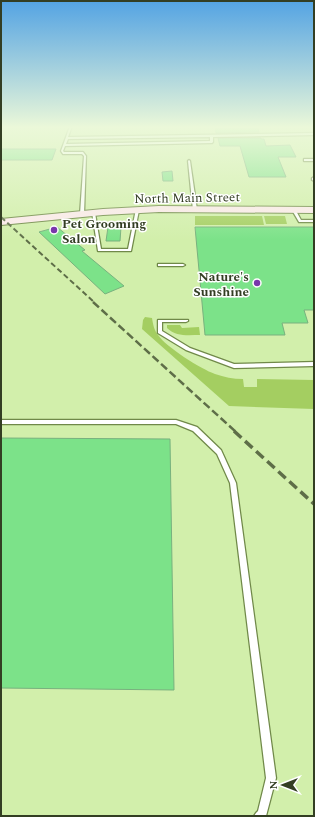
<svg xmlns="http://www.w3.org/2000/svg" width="315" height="817" font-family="Spectral,serif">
  <rect width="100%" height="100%" fill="#d2efab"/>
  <g fill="#a4ce61">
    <polygon points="195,216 262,216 264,225 195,225"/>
    <polygon points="264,216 285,216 287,224 266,224"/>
    <path d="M145,317l7,1c1,6 2,12 6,17 8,12 43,34 57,39 9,3 18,5 28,5l1,8h13v-8l57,1v29l-85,-3 -87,-77 1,-9z"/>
    <path d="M167,325h13l2,3 17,-1 1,8c-12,0 -24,2 -33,-7z"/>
  </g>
  <g fill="#7ce289" stroke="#78b17e">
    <polygon points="215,126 257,126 259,132 216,133"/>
    <polygon points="218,138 261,138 261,139 264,139 266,146 290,145 296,157 278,157 286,177 249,177 240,146 220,146"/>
    <polygon points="1,149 56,149 52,160 1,160"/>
    <polygon points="172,171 173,181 163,181 162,172"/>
    <polygon points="57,227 85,250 82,251 124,286 105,294 39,232"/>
    <polygon points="108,227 121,227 120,241 106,241"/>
    <polygon points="195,227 314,227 314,310 304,310 308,323 282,323 285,335 205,335"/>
    <polygon points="1,438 170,439 174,690 1,688"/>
  </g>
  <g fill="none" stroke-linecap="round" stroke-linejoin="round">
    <g stroke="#708949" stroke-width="2.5">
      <g id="lane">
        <path d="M70,126h2l-4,11 246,-4v2l-101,2v5l-1,1 -147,3 -2,5 1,1h19l3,4 -2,58 -2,1 -2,-1 4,-58 -2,-2h-19l-2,-3zM210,137v4l-144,3 2,-5z"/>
        <polygon points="305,159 314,159 314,161 304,161 304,159"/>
        <polygon points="189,160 190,161 197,210 195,211 193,210 188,161"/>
        <polygon points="314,177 314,181 312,180 312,178"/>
        <polygon points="136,209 139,210 131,251 98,251 92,212 95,213 101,249 128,249"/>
        <polygon points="293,209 295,209 301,220 314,220 314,222 299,222 292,210"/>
        <polygon points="158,264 183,264 185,265 183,266 158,266"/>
        <polygon points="158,320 188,320 188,321 186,322 162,322 162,331 190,348 234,364 314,362 314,366 234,368 186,350 158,333"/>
        <polygon points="1,420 176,420 197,427 221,450 236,483 276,778 266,816 254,816 256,813 258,811 266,778 230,483 217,454 193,431 176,424 1,424"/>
      </g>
    </g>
    <g stroke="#708949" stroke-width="2">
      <polygon id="secondary" points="159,206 314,207 314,213 159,212 103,215 1,225 1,219 103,209"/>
    </g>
    <use href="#lane" fill="#fff" fill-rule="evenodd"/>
    <use href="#secondary" fill="#fdeaed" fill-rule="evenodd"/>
    <polyline stroke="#5e6e48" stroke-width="2" stroke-dasharray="5.5 3" stroke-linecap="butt" points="1,217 95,303"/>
    <polyline stroke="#5e6e48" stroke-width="2.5" stroke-dasharray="8 3.5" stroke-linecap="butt" points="93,302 236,432"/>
    <polyline stroke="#5e6e48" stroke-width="3.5" stroke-dasharray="10 5" stroke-linecap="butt" points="234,431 314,504"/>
  </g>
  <linearGradient id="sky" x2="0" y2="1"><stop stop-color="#53a3e3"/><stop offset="0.53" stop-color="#ebf8d9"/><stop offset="1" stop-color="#ebf8d9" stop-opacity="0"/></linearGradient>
  <rect width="315" height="240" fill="url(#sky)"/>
  <g fill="#7937ab" stroke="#fff" stroke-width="1.5">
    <circle cx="54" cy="230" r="4"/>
    <circle cx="257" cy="283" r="4"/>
  </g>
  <g text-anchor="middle" stroke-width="3" stroke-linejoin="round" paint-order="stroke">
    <g font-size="13" fill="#333e23" stroke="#fff">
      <text transform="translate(187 197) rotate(-1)" y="5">North Main Street</text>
    </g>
    <g font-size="13" font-weight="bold" fill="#333e23" stroke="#fff" text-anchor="start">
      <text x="62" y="228">Pet Grooming<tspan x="62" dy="15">Salon</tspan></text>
      <text x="249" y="281" text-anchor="end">Nature's<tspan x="249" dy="15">Sunshine</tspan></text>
    </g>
  </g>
  <rect width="315" height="817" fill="none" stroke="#333e23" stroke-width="4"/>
  <g transform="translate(283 785) rotate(270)" stroke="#ffffff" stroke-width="3" paint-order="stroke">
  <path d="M0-3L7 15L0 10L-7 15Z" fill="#333e23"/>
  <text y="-6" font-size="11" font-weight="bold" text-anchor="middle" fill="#333e23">N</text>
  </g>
</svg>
